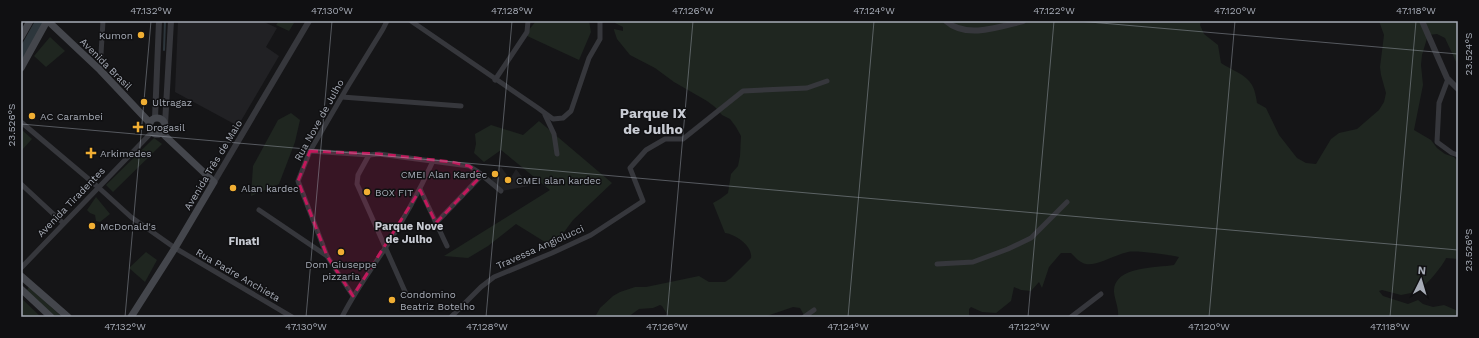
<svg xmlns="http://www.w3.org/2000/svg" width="1479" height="338" viewBox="0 0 1479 338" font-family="'Work Sans',sans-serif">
	<rect width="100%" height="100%" fill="#151517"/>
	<g fill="#212124">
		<path d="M 178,21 L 262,21 L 277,28 L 266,47 L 279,56 L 238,126 L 175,92 Z"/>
		<path d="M 501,167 L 510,179 L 516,169 L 529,186 L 501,191 L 490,182 Z"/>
	</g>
	<g fill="#1f2620">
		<path d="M 279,21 L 290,21 L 294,23 L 289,31 L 276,25 Z"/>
		<path d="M 536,21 L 589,21 L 591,32 L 579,60 L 525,35 Z"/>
		<path d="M 615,21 L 1201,21 L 1200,25 L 1204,34 L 1218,45 L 1221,63 C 1231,70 1246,74 1252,85 C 1255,90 1256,97 1257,103 L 1266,108 L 1279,135 L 1297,158 L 1306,163 L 1316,164 L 1331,139 L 1339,133 L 1357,129 L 1379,110 L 1384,102 L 1386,93 L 1381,75 L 1380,67 L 1384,35 L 1379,21 L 1458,21 L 1458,66 L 1445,38 L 1437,34 L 1428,35 L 1422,55 L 1421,65 L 1423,85 L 1414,130 L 1431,140 L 1437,148 L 1445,154 L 1454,157 L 1458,162 L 1458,259 L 1446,258 C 1445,262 1429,283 1424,285 C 1421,286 1418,286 1415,287 L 1411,293 L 1401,295 L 1382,290 L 1379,291 L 1383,296 L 1408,304 L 1418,300 L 1423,304 L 1433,307 L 1444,305 L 1458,311 L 1458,317 L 1118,317 C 1119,308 1115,301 1114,292 C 1113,266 1156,268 1174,265 L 1179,257 C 1170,255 1136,250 1128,252 C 1117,254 1097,266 1086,264 C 1080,263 1075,257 1071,253 L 1061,253 L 1049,267 L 1042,288 L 1039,282 L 1031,291 L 1021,290 L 1014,287 L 1011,301 L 996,313 L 982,312 L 971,307 L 969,309 L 969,317 L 805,317 L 800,308 L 793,307 L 764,317 L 669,317 L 662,306 L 660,305 L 653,308 L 639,309 L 628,317 L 595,317 L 600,308 L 613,296 L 620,292 L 635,287 L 646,287 L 699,276 L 709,282 L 725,282 L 731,278 L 751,258 C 753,246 735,234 725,233 L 713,203 L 720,199 L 728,193 L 731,174 L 738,166 L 740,156 L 741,136 L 736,127 L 730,119 L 722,115 L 715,107 L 707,101 L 674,82 L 655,68 L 630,55 L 617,39 L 614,30 L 614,29 L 623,31 L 623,27 L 615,23 Z"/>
		<path d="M 50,37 L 65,51 L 46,67 L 34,56 Z"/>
		<path d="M 291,113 L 300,120 L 295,142 L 279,184 L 251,196 L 253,166 L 278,120 Z"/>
		<path d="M 539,121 L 612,183 L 573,220 L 553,247 L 516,224 L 488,246 L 468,258 L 444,256 L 550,190 L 501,150 L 484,162 L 474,153 L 476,144 L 475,134 L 491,125 L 523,135 Z"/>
		<path d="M 21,129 L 32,139 L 22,150 L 21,149 Z"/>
		<path d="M 154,138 L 162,144 L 113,192 L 106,185 Z"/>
		<path d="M 96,197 L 110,214 L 100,222 L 96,221 L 95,215 L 90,213 L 87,210 Z"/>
		<path d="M 146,252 L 157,260 L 145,282 L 129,268 Z"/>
		<path d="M 29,287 L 62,317 L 55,317 L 31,296 L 27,290 Z"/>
		<path d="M 21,298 L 41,317 L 21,317 Z"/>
	</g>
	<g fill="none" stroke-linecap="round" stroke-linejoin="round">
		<path stroke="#2d363c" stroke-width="2" d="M 164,50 L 165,21"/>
		<path stroke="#2d363c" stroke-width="11" d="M 21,57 L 39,25"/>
		<g stroke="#36373c" stroke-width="5">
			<path d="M 411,21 L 538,108 L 553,119 L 563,118 L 571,111 L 589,58 L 600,39 L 600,21"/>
			<path d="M 100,70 L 103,21"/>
			<path d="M 1448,79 L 1439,103 L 1437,142 L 1452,153 L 1458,155"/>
			<path d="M 495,80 L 527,32 L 528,21"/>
			<path d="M 342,97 L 461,106"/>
			<path d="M 545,115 L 554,134 L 557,154"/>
			<path d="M 21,122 L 98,187 L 131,217 L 175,248 L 292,317"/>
			<path d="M 310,151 L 369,155 L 379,154 L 469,166 L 477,171 L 501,191"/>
			<path d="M 369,155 L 358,175 L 357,184 L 407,296"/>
			<path d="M 21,184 L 63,223"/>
			<path d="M 420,189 L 447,246"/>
			<path d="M 259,210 L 327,256"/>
			<path d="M 436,223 L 482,175"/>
			<path d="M 937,264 L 973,262 L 1008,249 L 1031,238 L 1067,202"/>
			<path d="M 21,268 L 152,132"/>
			<path d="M 353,296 L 327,256 L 298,181 L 310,151 L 348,86 L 383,29 L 387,21"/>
			<path d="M 342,317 C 354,293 369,272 384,250 C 403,221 419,192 433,161"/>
			<path d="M 451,317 L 481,287 L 494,277 L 552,253 L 591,235 L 643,201 L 630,168 L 646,150 L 665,139 L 683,139 L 743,91 L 807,88 L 827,81"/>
			<path d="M 804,317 L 814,310"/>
			<path d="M 1071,317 L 1101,294"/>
		</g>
		<g stroke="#36373c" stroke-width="6">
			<path d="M 946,21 C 966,39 999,27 1023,21"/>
			<path d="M 1422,21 L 1447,78 L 1458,89"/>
			<path d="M 155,118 L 159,21"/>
			<path d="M 165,124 L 171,21"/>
			<path d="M 214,182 L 309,21"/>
		</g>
		<g stroke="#44464c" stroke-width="7">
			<path d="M 48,21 L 100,70 L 150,123"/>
			<path d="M 21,37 L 30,21"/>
			<path d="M 21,68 L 47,21"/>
			<circle cx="157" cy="126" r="8"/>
			<path d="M 21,276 L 68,317"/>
			<path d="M 21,289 L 51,317"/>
			<path d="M 131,317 L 175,248 L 214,182 L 162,133"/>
		</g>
	</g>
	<path fill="#c2185b" fill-opacity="0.2" stroke="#c2185b" stroke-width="3" stroke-dasharray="8 5" stroke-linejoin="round" d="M 310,151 L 379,154 L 452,162 L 469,166 L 482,175 L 436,223 L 420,190 L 353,296 L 327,256 L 298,181 Z"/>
	<path fill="none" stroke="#a7acb7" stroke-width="1" stroke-opacity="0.45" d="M 1078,21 L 1458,54M 21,124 L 1458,250M 125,317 L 151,21M 306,317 L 332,21M 486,317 L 512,21M 667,317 L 693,21M 848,317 L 874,21M 1028,317 L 1054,21M 1209,317 L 1235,21M 1390,317 L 1416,21"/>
	<g fill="#f0ae33" stroke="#101012" stroke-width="1.5">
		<circle cx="141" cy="35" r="4"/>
		<circle cx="144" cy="102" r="4"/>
		<circle cx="32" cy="116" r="4"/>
		<path d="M136 121h4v4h4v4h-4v4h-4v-4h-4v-4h4z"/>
		<path d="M89 147h4v4h4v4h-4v4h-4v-4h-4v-4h4z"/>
		<circle cx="495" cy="174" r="4"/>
		<circle cx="508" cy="180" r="4"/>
		<circle cx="233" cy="188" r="4"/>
		<circle cx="367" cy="192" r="4"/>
		<circle cx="92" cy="226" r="4"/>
		<circle cx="341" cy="252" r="4"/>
		<circle cx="392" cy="300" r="4"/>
	</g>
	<g text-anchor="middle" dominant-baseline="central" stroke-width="3" stroke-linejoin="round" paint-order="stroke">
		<g font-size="10" fill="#a7acb7" stroke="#101012" text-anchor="start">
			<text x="133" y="35" text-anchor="end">Kumon</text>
			<text x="152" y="102">Ultragaz</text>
			<text x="40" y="116">AC Carambei</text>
			<text x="146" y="127">Drogasil</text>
			<text x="100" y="153">Arkimedes</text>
			<text x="487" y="174" text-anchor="end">CMEI Alan Kardec</text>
			<text x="516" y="180">CMEI alan kardec</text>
			<text x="241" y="188">Alan kardec</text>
			<text x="375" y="192">BOX FIT</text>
			<text x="100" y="226">McDonald's</text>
			<text x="341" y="264" text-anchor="middle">Dom Giuseppe<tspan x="341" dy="12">pizzaria</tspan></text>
			<text x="400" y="294">Condomino<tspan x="400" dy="12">Beatriz Botelho</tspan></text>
		</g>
		<g font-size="10" fill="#a7acb7" stroke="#101012">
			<text transform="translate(106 64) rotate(45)">Avenida Brasil</text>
			<text transform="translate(319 120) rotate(-61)">Rua Nove de Julho</text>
			<text transform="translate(213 165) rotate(-59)">Avenida Três de Maio</text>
			<text transform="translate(71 202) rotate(-46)">Avenida Tiradentes</text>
			<text transform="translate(540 247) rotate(-24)">Travessa Angiolucci</text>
			<text transform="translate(238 275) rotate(30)">Rua Padre Anchieta</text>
		</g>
		<g font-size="11" font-weight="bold" fill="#c8cbd3" stroke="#101012">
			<text x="409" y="226">Parque Nove<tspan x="409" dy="13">de Julho</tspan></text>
			<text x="244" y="241">Finati</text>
		</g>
		<g font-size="14" font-weight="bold" fill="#c8cbd3" stroke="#101012">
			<text x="653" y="113">Parque IX<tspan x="653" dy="16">de Julho</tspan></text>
		</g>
	</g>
	<rect width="1479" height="338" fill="none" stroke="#101012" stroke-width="44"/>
	<g transform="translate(1421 280) rotate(5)" stroke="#101012" stroke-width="3" paint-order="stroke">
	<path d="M0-3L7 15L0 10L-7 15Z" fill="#a7acb7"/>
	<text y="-6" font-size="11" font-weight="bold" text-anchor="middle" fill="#a7acb7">N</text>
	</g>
	<rect x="22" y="22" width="1435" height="294" fill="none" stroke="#a7acb7" stroke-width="1.5"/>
	<g font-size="10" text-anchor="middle" fill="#a7acb7">
		<text x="151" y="14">47.132°W</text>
		<text x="332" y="14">47.130°W</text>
		<text x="512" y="14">47.128°W</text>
		<text x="693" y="14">47.126°W</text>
		<text x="874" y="14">47.124°W</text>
		<text x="1054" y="14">47.122°W</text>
		<text x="1235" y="14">47.120°W</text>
		<text x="1416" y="14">47.118°W</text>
		<text transform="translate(1468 54) rotate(-90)" y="4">23.524°S</text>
		<text transform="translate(11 125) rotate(-90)" y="4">23.526°S</text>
		<text transform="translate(1468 250) rotate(-90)" y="4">23.526°S</text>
		<text x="125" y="330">47.132°W</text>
		<text x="306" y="330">47.130°W</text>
		<text x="487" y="330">47.128°W</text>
		<text x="667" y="330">47.126°W</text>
		<text x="848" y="330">47.124°W</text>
		<text x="1029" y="330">47.122°W</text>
		<text x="1209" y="330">47.120°W</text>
		<text x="1390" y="330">47.118°W</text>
	</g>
</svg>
